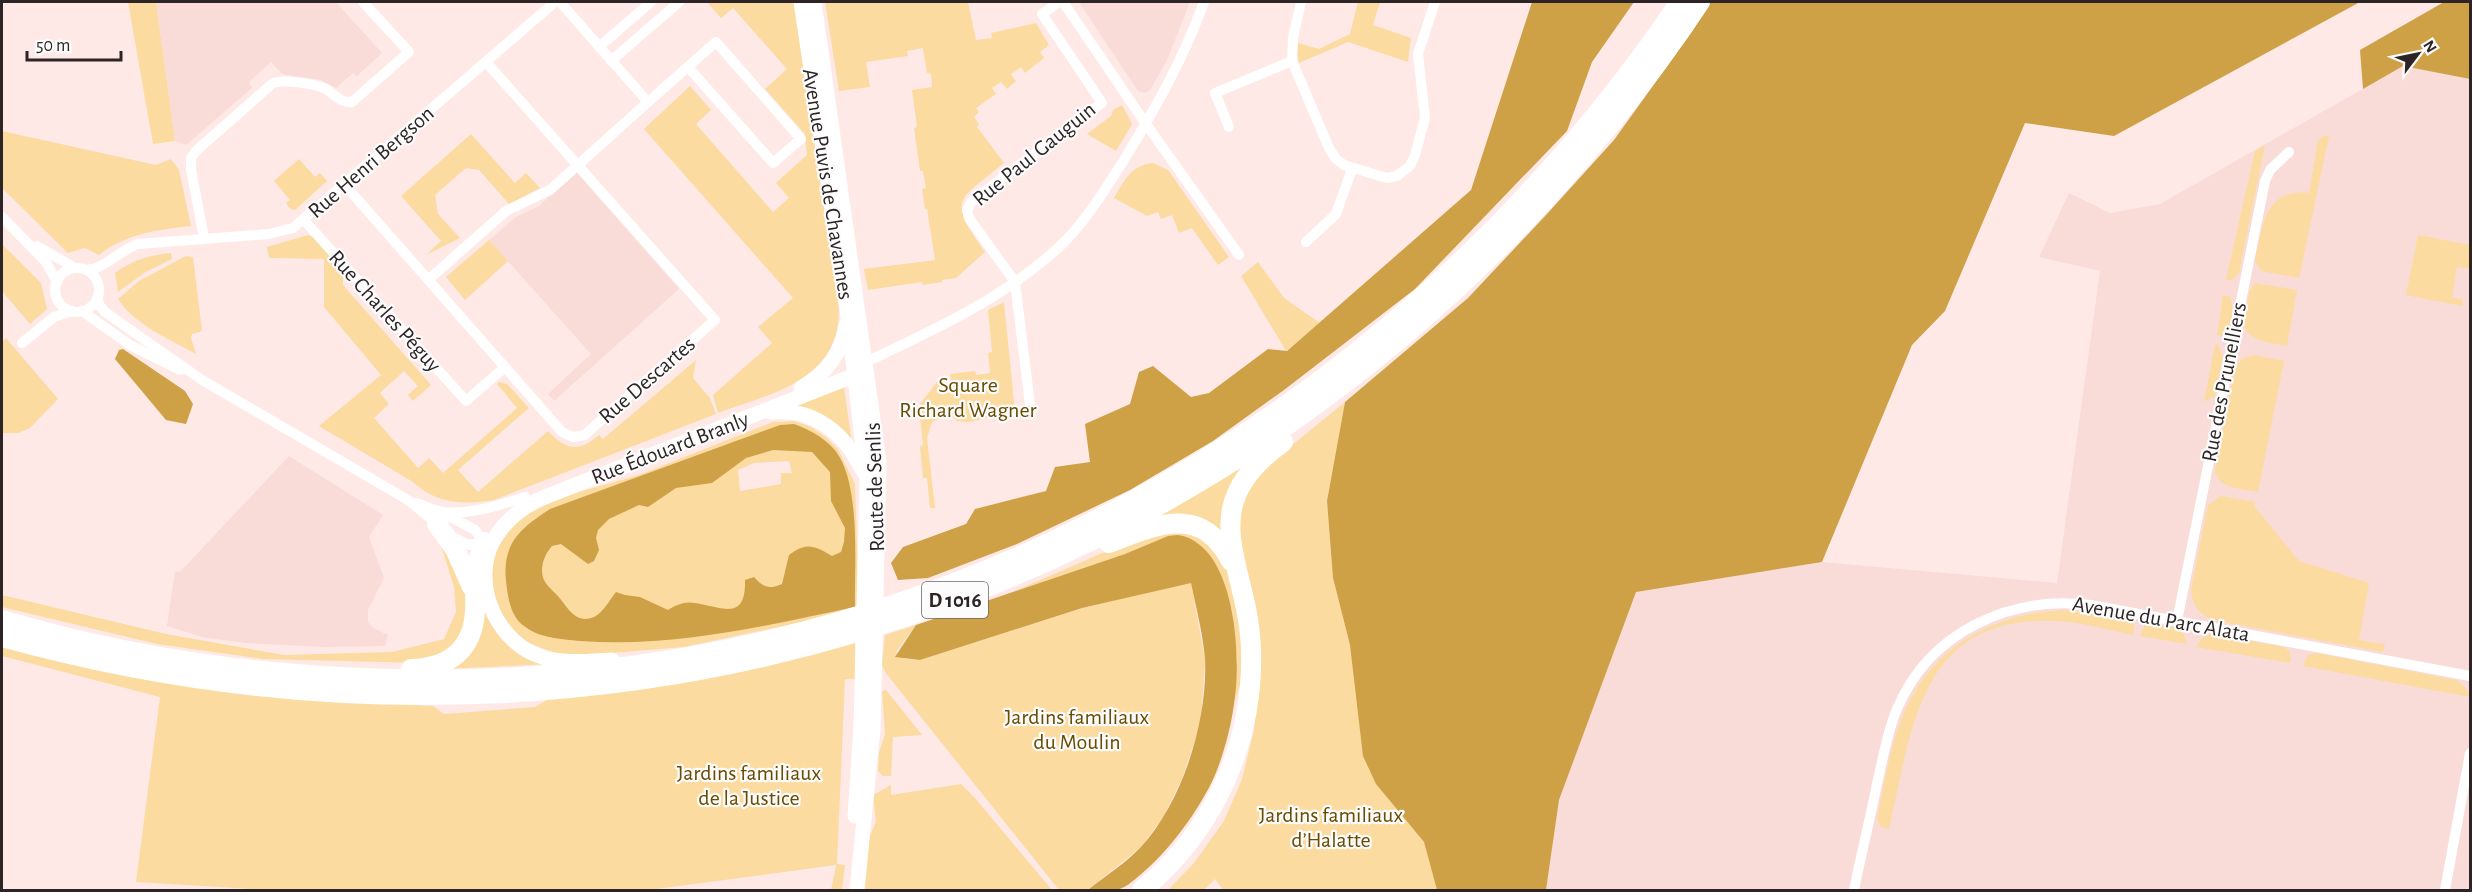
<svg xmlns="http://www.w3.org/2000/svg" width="2472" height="892" viewBox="0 0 2472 892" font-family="'Alegreya Sans',sans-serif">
	<rect width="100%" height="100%" fill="#ffe9e7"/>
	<g fill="#f9dbd8">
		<path d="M 156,2 L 336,2 L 382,53 L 357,76 L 353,73 L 336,88 L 321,80 L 282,74 L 271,62 L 249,82 L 252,88 L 186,145 L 175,141 Z"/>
		<path d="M 1079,2 L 1190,2 L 1168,58 L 1150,90 L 1145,93 L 1138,91 Z"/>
		<path d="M 2403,66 L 2470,79 L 2470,890 L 1546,890 L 1559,800 L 1636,591 L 1822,562 L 2057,583 L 2100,271 L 2039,257 L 2069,193 L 2110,213 L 2160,204 Z"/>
		<path d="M 576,172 L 679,289 L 554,401 L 548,394 L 591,354 L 489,240 L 516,217 L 539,206 Z"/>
		<path d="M 289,456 L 383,515 L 369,537 L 384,578 L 368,610 L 368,622 L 373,628 L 388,635 L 385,646 L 322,647 L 245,643 L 202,637 L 167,626 L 175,571 L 180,572 Z"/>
	</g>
	<g fill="#fbdba0" fill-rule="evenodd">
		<path d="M 128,2 L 156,2 L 175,141 L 153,144 Z"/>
		<path d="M 707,2 L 794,2 L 839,310 C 839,381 772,393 718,413 L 713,395 L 772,343 L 758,327 L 793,298 L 644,129 L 690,86 L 711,110 L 696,124 L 773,212 L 789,198 L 776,183 L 807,155 L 805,134 L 765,89 L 787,69 L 733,8 L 721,18 Z"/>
		<path d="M 825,2 L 968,2 L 976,40 L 992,38 L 991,33 L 1036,23 L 1049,45 L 1040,52 L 1044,58 L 1025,73 L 1021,67 L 1011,74 L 1016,81 L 1007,89 L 1001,82 L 992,88 L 996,94 L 976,108 L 979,112 L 974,117 L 979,124 L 977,127 L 1004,163 C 957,201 947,199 985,252 L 956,278 L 942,280 L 942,282 L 923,285 L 922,282 L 868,290 L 864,269 L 935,260 L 927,209 L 925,209 L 922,189 L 926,188 L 923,171 L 920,171 L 914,128 L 917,127 L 912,90 L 932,87 L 931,74 L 927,73 L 923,48 L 907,51 L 908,56 L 866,62 L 870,87 L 839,91 Z"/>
		<path d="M 1358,2 L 1380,2 L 1373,25 L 1411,38 L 1408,62 L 1348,42 L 1299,63 L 1297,53 L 1298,43 L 1319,49 L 1350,34 Z"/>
		<path d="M 1122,105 L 1132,124 L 1116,151 L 1087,134 L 1111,116 L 1113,110 Z"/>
		<path d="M 2,131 L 156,165 L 171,159 L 179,170 L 191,226 C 157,230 127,233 99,255 L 85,248 L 68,253 L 2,188 Z"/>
		<path d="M 471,134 L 515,183 L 526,173 L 540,188 L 509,204 L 479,170 L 466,168 L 435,195 L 438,214 L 460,238 L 426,255 L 441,241 L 401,196 Z"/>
		<path d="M 2323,136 L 2329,136 L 2299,278 L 2261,271 L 2255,261 C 2262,228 2264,188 2309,193 L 2318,141 Z"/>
		<path d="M 2265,145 L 2239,273 L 2233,280 L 2226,280 L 2255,151 Z"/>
		<path d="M 299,159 L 315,177 L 320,173 L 327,181 L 295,210 L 290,209 L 286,203 L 290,200 L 274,181 Z"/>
		<path d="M 1153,163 L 1168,170 L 1229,257 L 1218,265 L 1192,228 L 1179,233 L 1172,215 L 1161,219 L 1158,212 L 1147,216 L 1114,198 C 1124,181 1131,165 1153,163 Z"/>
		<path d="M 308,235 L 315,238 L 343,271 L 343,285 L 431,385 L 413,401 L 408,395 L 418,386 L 404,371 L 380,393 L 389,404 L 374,418 L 418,468 L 429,458 L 443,473 L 517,408 L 497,384 L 499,382 L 507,384 L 529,408 L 458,470 L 478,492 L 548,431 C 567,450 578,453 599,435 L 603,439 L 696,360 L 693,378 L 710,398 L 716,414 L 494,500 C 464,505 436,504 413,482 L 319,426 L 381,375 L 324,307 L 324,259 L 269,258 L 267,247 Z"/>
		<path d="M 2418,235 L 2470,245 L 2470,269 L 2457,267 L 2452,297 L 2463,300 L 2462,306 L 2406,295 Z"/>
		<path d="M 489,240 L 508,261 L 465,300 L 446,277 Z"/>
		<path d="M 2,244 L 41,283 L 47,309 L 30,324 L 2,291 Z"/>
		<path d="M 171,253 L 172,259 L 144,273 L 118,292 L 115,273 C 133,260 149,255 171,253 Z"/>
		<path d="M 186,256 L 193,257 L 202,331 L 192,334 L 191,338 L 196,354 C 169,339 135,325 118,299 L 139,281 Z"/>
		<path d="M 1258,262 L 1284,298 L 1320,323 L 1286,351 L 1241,276 Z"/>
		<path d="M 2255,283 L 2297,290 L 2287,346 C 2270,342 2250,343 2243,324 L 2250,290 Z"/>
		<path d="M 2223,295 L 2230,297 C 2235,309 2232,328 2222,336 L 2217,335 Z"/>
		<path d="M 1004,302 L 1015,412 L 969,422 L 957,421 L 950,414 L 932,422 L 927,438 L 935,508 L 930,508 L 927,478 L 923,478 L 920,446 L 923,445 L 920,416 L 923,415 L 920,404 L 937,382 L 951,381 L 950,374 L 975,371 L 976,375 L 990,373 L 988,353 L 992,352 L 988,310 Z"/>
		<path d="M 6,338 L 58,399 L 30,428 L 18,433 L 2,433 L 2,342 Z"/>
		<path d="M 2215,344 L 2218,345 L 2223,357 L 2215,396 L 2204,402 Z"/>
		<path d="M 2253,355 L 2284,361 L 2258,492 C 2242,488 2217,490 2215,469 L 2235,368 L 2242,359 Z"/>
		<path d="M 844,387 L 852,444 L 788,408 Z"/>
		<path d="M 1345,402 L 1327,501 L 1333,578 L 1350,645 L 1376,784 L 1424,842 L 1437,890 L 1223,890 L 1215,879 L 1204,890 L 1168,890 L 1194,863 L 1224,821 L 1242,779 L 1254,730 L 1260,663 L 1256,607 L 1238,547 L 1241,494 L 1260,471 Z"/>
		<path d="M 795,421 L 811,427 L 826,437 L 838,449 L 855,484 L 859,610 L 684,647 L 599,654 L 557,654 L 522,640 L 503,622 L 490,587 L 494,554 L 512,525 L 523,512 L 568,495 L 639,475 L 773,422 ZM 789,461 L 792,473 L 781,473 L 781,484 L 740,491 L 738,470 L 754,463 Z"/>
		<path d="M 1242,466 L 1247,466 L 1224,540 L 1161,519 L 1158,516 Z"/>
		<path d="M 2221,496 L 2255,502 L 2255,507 L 2299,561 L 2369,583 L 2359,640 L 2380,644 L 2385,643 L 2383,652 L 2217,621 C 2200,616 2192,606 2191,589 L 2208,505 Z"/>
		<path d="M 1160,528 C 1178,528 1197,532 1212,543 C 1236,563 1246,645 1242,675 C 1241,684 1237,693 1235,702 L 1237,659 L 1232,611 L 1222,578 L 1209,554 L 1168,536 L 1125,554 L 1010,593 Z"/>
		<path d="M 439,539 L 454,559 L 471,609 L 468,625 L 450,652 L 423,663 L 263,659 L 157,644 L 2,607 L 2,595 L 166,634 L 284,655 L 392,652 L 444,639 L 456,612 L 454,587 Z"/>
		<path d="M 1191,582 L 1205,660 L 1201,723 L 1183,776 L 1164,816 L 1141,847 L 1088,890 L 1059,890 L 885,672 L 882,665 L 885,635 L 916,625 L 896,652 L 905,659 L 920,660 L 1082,608 Z"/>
		<path d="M 479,601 L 486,613 L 552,664 L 443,669 Z"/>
		<path d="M 2067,610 L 2130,618 L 2134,625 L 2133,635 C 2108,630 2082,622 2056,621 C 1920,615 1913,725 1889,829 L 1881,827 L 1877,820 C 1884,786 1889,750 1902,718 C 1929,647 1995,612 2067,610 Z"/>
		<path d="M 2146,622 L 2182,629 L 2187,644 L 2140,636 Z"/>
		<path d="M 2211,634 L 2284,647 L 2290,652 L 2291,663 L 2196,647 L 2203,637 Z"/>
		<path d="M 855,640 L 855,679 L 845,679 L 837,864 L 845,865 L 842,890 L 831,890 L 836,865 L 649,890 L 270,890 L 136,882 L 160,697 L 2,656 L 2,643 C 51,657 101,671 152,680 C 245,697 339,702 433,706 L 444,714 L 535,707 L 550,698 L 661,685 L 748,669 Z"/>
		<path d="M 2317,653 L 2456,680 L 2465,687 L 2470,697 L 2303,666 L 2308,655 Z"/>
		<path d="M 886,690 L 922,735 L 893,737 L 891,776 L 883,776 L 878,771 L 879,752 L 885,734 L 882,691 Z"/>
		<path d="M 961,784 L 975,798 L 1052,890 L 863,890 L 868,840 L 876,822 L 873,795 L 891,785 L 891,795 Z"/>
	</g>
	<g fill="#cea146" fill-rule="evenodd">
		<path d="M 1532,2 L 1634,2 L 1592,62 L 1567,131 L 1415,289 L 1284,390 L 1213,441 L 1130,490 L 1017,544 L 928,578 L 898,580 L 891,563 L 903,547 L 966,524 L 975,509 L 1046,491 L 1055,467 L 1090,462 L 1085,424 L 1130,404 L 1139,372 L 1153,366 L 1191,397 L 1209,393 L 1268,349 L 1287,351 L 1471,190 Z"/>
		<path d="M 1710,2 L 2360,2 L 2114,136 L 2025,123 L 1945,311 L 1912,345 L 1822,562 L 1636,592 L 1559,800 L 1546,890 L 1437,890 L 1424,842 L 1376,784 L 1363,756 L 1350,645 L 1333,578 L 1327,501 L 1345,402 L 1468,298 L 1546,215 L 1614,140 L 1693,30 Z"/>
		<path d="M 2444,2 L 2470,2 L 2470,79 L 2403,66 L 2363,89 L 2360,50 Z"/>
		<path d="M 123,349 L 185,391 L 193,404 L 186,424 L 166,420 L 115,359 L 119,350 Z"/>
		<path d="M 794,424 C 808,429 822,436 833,448 C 862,479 854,566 855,607 C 764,626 674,648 580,641 C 561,639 539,638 524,626 C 510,616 508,597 506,581 C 502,543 521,528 550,509 L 780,425 ZM 773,450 L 812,452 L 830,472 L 831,501 L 845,528 L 844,542 L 841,552 L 832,556 C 814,545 806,542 789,555 L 782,584 C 769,590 763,587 754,577 L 745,580 C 746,622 722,607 695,603 C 685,601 676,605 668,610 L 640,597 L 625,595 L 616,592 C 610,599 604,612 594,617 C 575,625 567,606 557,595 C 550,588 542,582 542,571 C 542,561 546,553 552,546 L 561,544 L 588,564 L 594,561 L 599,550 L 596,538 L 598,530 L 609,519 L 639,505 L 648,507 L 676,488 L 712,483 L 746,458 Z"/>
		<path d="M 1178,535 C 1236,544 1242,658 1234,704 C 1231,726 1225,749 1217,770 C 1206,800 1173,846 1149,867 C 1141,874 1126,889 1116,890 C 1107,892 1097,891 1088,890 C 1105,876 1126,863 1141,847 C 1183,801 1208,720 1205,659 C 1203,634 1196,607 1191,583 L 1082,608 L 920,660 L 895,657 L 916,625 L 1125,554 L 1168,536 Z"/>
	</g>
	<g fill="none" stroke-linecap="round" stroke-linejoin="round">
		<g stroke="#fff" stroke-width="10">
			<path d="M 1063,2 L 1146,124 L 1239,255"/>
			<path d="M 1301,2 L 1293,38 L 1292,61 L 1329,148 L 1336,159 L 1344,165 L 1380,176 L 1387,178 L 1397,176 L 1410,166 L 1415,155 L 1425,118 L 1418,54 L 1435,2"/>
			<path d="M 599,47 L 651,2"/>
			<path d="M 611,61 L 679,2"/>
			<path d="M 648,102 C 671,82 693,62 716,42 L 801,139 L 773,163 L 688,67"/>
			<path d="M 1229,127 L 1215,93 L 1292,61"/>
			<path d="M 344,184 L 562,432 L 573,437 L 585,435 L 590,430 L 715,320 L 486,62"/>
			<path d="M 2,217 L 46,262 L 57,282"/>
			<path d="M 304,220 L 466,401 L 505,367"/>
			<path d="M 204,238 L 191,169 L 191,158 L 197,150 L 273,83 C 284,79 316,84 326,89 C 336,95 340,103 352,102 L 409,52 L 363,2"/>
			<path d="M 1306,242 L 1336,214 L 1352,169"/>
			<path d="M 37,246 L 75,268"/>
			<circle cx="77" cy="290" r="22"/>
			<path d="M 87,270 C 106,268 120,250 138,244 L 269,234 L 293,228 L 555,2"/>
			<path d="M 428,280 L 506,211 L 550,190 L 648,102 L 560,2"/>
			<path d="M 97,298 L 100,306 L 105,312 L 202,380 L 408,500 L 440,526"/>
			<path d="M 82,311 L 130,345 L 180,370"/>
			<path d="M 22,343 L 54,317 L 72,311"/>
			<path d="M 866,362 C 932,331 1004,298 1058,248 C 1085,223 1104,191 1124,160 C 1155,109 1184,58 1204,2"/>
			<path d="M 1031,413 L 1015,282 L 969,218 L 967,210 L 972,201 L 1102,103 L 1042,14 L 1059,2"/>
			<path d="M 416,503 C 425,506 435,511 444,512 C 470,515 500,505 525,497"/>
			<path d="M 445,514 L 475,530 L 486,546"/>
			<path d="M 452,537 L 469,545 L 484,542"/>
			<path d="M 2177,621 L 2265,181 L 2270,170 L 2289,152"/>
			<path d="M 1854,890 C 1861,855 1870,819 1877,784 C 1883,759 1887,732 1897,709 C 1930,631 2011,595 2091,605 L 2470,676"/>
			<path d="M 2445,890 L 2470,753"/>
		</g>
		<g stroke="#fff" stroke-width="15">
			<path d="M 801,2 L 847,309 L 867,482 L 861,726 L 855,816"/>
			<path d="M 814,2 L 879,462 L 873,729 L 857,890"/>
			<path d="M 801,388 C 825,374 842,353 846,325"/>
			<path d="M 771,412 C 814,408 845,433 863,471"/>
			<path d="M 612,660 C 587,661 558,665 534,654 C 494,636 472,582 493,541 C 505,520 523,506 545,497 L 863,372"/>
		</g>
		<g stroke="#fff" stroke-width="20">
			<path d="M 437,524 L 455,549 L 472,587"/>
			<path d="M 1109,543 C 1156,525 1201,503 1231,561"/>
			<path d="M 2,620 C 128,657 259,676 390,679 C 912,694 1390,430 1680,2"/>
			<path d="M 2,637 C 657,818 1323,567 1700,2"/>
			<path d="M 411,669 C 448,668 473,651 475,611 C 476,599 474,586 476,574 C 477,563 481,552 484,542"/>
			<path d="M 1142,890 C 1214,831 1254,742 1251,649 C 1248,562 1190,508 1283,442"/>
		</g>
	</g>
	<g text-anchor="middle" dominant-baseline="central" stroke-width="4.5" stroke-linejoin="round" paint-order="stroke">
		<rect fill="#fcfcfc" stroke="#6b6666" stroke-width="1.5" x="922" y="582" width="66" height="36" rx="4.5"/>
		<g font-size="21" font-weight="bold" fill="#2d2525">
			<text x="955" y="600">D 1016</text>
		</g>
		<g font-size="22" fill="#2d2525" stroke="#fcfcfc">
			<text transform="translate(1034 154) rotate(-39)">Rue Paul Gauguin</text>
			<text transform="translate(371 162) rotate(-41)">Rue Henri Bergson</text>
			<text transform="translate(828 184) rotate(81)">Avenue Puvis de Chavannes</text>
			<text transform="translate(385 311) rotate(48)">Rue Charles Péguy</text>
			<text transform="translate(647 380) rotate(-41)">Rue Descartes</text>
			<text transform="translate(2224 382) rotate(-79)">Rue des Prunelliers</text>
			<text transform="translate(670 448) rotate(-21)">Rue Édouard Branly</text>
			<text transform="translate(875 487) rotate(-92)">Route de Senlis</text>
			<text transform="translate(2161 619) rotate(10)">Avenue du Parc Alata</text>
		</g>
		<g font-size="22" fill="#6a4c00" stroke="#fcfcfc">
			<text x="968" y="385">Square<tspan x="968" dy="25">Richard Wagner</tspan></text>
			<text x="1077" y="717">Jardins familiaux<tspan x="1077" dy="25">du Moulin</tspan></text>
			<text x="749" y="773">Jardins familiaux<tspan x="749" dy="25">de la Justice</tspan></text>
			<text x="1331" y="815">Jardins familiaux<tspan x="1331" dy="25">d’Halatte</tspan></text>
		</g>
	</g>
	<rect width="2472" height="892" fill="none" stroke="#2d2525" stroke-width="6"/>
	<g transform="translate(2418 54) rotate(58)" stroke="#fcfcfc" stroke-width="4.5" paint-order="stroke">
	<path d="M0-4.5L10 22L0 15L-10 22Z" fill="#2d2525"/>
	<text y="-9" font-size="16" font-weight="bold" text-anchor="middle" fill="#2d2525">N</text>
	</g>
	<path d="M27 51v9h94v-9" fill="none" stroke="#2d2525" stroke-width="3"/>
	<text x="36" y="51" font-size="18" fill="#2d2525" stroke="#fcfcfc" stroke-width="4.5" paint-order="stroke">50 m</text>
</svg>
